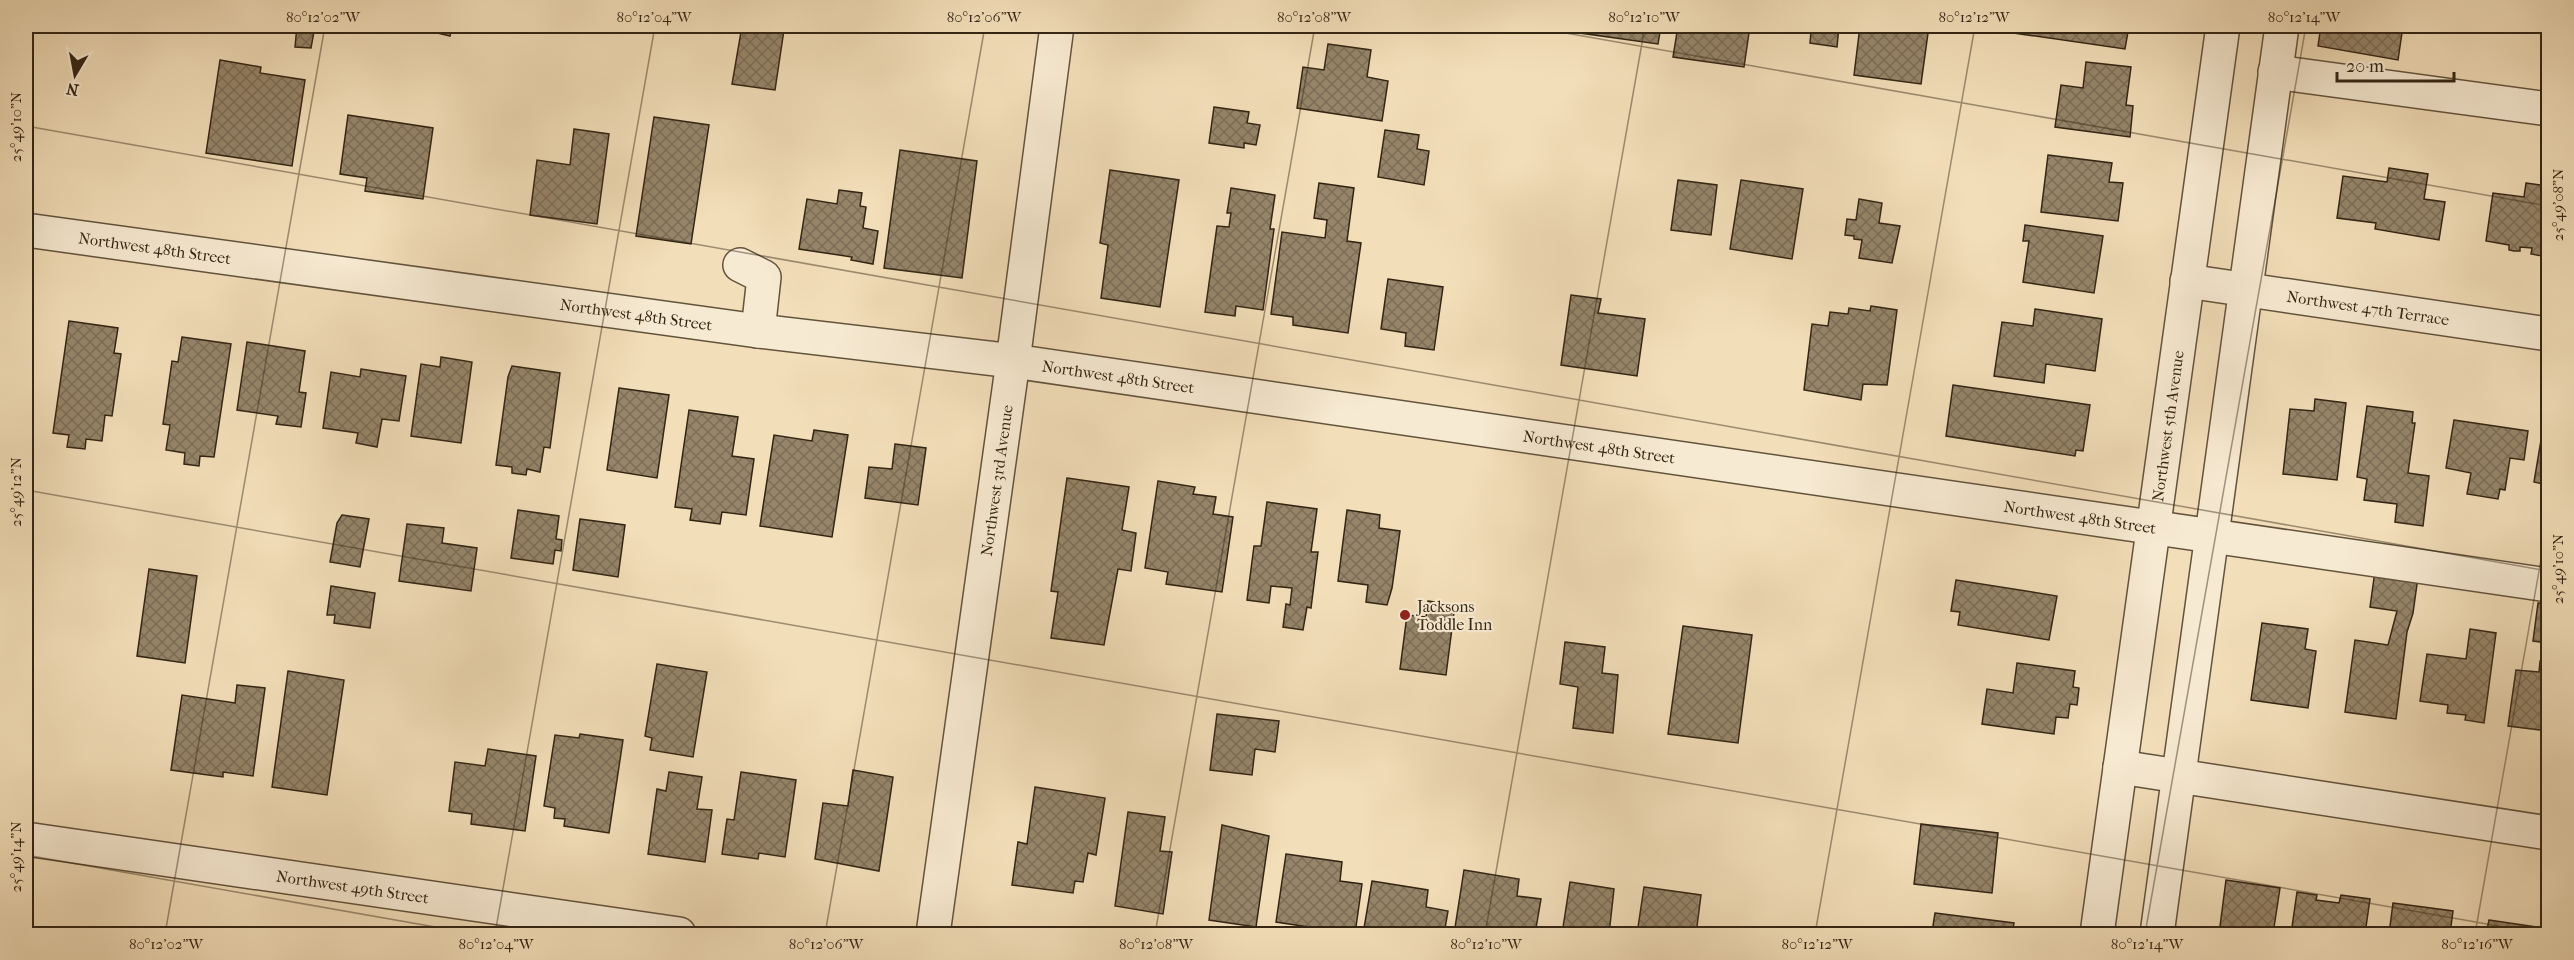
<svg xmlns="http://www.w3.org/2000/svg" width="2574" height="960" viewBox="0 0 2574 960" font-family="'IM FELL French Canon',serif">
	<defs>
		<pattern id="building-cross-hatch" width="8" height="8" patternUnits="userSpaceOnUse" patternTransform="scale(1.5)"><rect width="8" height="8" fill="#96856a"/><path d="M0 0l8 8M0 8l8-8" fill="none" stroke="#7b6d56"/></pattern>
	</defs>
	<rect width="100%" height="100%" fill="#f2deb9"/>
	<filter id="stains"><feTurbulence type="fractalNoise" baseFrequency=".00333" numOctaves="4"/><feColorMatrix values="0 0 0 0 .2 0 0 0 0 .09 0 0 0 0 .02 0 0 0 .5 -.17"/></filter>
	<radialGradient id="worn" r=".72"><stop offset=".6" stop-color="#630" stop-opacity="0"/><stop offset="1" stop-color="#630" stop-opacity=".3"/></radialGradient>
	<g fill="url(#building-cross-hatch)" stroke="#332514" stroke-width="1.5">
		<path d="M 297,26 L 315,26 L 311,48 L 295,47 Z"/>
		<path d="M 430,26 L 452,26 L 450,36 L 429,31 Z"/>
		<path d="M 742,26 L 784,30 L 775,90 L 732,84 Z"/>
		<path d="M 1581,26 L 1661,26 L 1658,44 L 1580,33 Z"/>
		<path d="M 1678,26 L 1750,26 L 1744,67 L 1673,57 Z"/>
		<path d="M 1769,26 L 1839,26 L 1837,47 L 1810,43 L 1811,31 Z"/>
		<path d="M 1860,26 L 1929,26 L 1921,84 L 1854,75 Z"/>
		<path d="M 2001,26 L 2129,26 L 2125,49 L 2000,31 Z"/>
		<path d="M 2321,26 L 2350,29 L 2350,26 L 2403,26 L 2398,60 L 2318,46 Z"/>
		<path d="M 1328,44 L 1371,50 L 1367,77 L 1388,81 L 1382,121 L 1297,108 L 1303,67 L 1324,70 Z"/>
		<path d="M 220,60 L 261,67 L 260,73 L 305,80 L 292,166 L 206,153 Z"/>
		<path d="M 2086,62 L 2131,67 L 2126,105 L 2133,106 L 2130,137 L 2055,127 L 2061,85 L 2083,88 Z"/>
		<path d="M 1214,107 L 1249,112 L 1247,123 L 1260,125 L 1256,145 L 1244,143 L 1244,148 L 1209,143 Z"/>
		<path d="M 348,115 L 433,128 L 423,199 L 365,191 L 367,178 L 340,174 Z"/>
		<path d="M 654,117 L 709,125 L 691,244 L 636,236 Z"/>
		<path d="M 574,129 L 609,134 L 597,224 L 530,215 L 537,160 L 570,165 Z"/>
		<path d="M 1385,130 L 1419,135 L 1417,149 L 1429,151 L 1424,185 L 1378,177 Z"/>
		<path d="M 900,150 L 977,161 L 962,278 L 884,268 Z"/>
		<path d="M 2048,155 L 2112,163 L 2109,182 L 2123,183 L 2118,221 L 2041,212 Z"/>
		<path d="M 2389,168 L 2428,174 L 2424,199 L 2445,202 L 2439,240 L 2375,229 L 2376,223 L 2337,218 L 2343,176 L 2387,182 Z"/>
		<path d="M 1110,170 L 1179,180 L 1160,307 L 1101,298 L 1108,245 L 1100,243 Z"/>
		<path d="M 1678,180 L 1717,185 L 1711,235 L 1671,230 Z"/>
		<path d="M 1741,180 L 1803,189 L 1792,259 L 1730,249 Z"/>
		<path d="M 1319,183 L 1354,188 L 1347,241 L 1361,243 L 1348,333 L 1293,325 L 1293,317 L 1271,314 L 1282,232 L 1325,238 L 1327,220 L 1314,218 Z"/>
		<path d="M 2526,183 L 2548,186 L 2548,257 L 2531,254 L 2532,248 L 2520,247 L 2520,251 L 2514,251 L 2509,250 L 2509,245 L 2486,241 L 2493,193 L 2524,197 Z"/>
		<path d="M 1231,188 L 1275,195 L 1270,229 L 1274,229 L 1263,310 L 1236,306 L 1235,316 L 1205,312 L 1217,226 L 1229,227 L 1231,213 L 1227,213 Z"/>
		<path d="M 839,190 L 862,193 L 860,206 L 866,207 L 863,228 L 878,231 L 873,264 L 851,260 L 852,257 L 799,249 L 807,199 L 837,204 Z"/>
		<path d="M 1859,199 L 1882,203 L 1879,223 L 1900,226 L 1892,263 L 1859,258 L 1862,240 L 1854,239 L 1854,236 L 1845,235 L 1847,219 L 1856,220 Z"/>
		<path d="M 2025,225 L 2103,236 L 2094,293 L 2023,282 L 2029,241 L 2023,241 Z"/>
		<path d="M 1388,279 L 1443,287 L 1434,350 L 1405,346 L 1406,333 L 1381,329 Z"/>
		<path d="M 1571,295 L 1601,299 L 1598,313 L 1645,319 L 1637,376 L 1561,365 Z"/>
		<path d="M 1871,306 L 1897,310 L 1887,385 L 1863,384 L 1861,400 L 1804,390 L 1812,324 L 1828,326 L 1830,312 L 1848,314 L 1849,308 L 1870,311 Z"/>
		<path d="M 2035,309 L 2102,319 L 2095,371 L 2046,364 L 2044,383 L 1994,376 L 2002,322 L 2033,326 Z"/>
		<path d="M 69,321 L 118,328 L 114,353 L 121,354 L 112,416 L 105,415 L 102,441 L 86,439 L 85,449 L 67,447 L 69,435 L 53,433 Z"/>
		<path d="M 182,337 L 231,344 L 214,457 L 200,456 L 199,466 L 184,464 L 185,453 L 166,450 L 170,425 L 163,424 L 172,361 L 178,362 Z"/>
		<path d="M 247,342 L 305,351 L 299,392 L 306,393 L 301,427 L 276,424 L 278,416 L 237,410 Z"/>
		<path d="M 441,357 L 472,362 L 461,443 L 411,436 L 421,364 L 440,367 Z"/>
		<path d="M 512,366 L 560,373 L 550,448 L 544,447 L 540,472 L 527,469 L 526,475 L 512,473 L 512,467 L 496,465 L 508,377 Z"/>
		<path d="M 361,369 L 406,376 L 399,421 L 382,419 L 377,447 L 356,443 L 358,433 L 323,428 L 331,372 L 360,377 Z"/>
		<path d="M 1953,385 L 2090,405 L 2083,451 L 2076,450 L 2075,456 L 1946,436 Z"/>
		<path d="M 619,388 L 669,395 L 657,478 L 607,470 Z"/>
		<path d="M 2315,399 L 2346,403 L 2337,480 L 2283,474 L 2290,409 L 2314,411 Z"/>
		<path d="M 2367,406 L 2413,412 L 2412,423 L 2415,423 L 2408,473 L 2429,476 L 2423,526 L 2395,522 L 2397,504 L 2364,500 L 2367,479 L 2357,477 Z"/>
		<path d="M 689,410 L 738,417 L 732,456 L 754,459 L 746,515 L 722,512 L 720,524 L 690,520 L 692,509 L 675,507 Z"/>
		<path d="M 2454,420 L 2528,431 L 2524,460 L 2510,458 L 2505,490 L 2500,489 L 2498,499 L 2467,494 L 2471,473 L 2446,468 Z"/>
		<path d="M 814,430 L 848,435 L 832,537 L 760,526 L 774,435 L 812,441 Z"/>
		<path d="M 2542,434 L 2548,435 L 2548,485 L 2534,482 Z"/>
		<path d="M 895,444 L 926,448 L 918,505 L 865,498 L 869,467 L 892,469 Z"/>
		<path d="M 1067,478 L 1129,487 L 1122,530 L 1136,533 L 1131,571 L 1118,569 L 1104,645 L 1051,638 L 1058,592 L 1051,591 Z"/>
		<path d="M 1158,481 L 1195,487 L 1193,494 L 1216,497 L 1213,514 L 1233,517 L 1222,592 L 1166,584 L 1168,572 L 1145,568 Z"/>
		<path d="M 1267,502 L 1317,509 L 1311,552 L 1318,552 L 1311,608 L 1307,607 L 1303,630 L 1283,627 L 1286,604 L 1290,605 L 1292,588 L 1271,586 L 1269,603 L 1247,600 L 1254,546 L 1261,546 Z"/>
		<path d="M 518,510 L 559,516 L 556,539 L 562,540 L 561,551 L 555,550 L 553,564 L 511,558 Z"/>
		<path d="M 1347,510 L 1380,515 L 1379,528 L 1400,531 L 1392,588 L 1387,605 L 1366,602 L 1368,585 L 1338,581 Z"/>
		<path d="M 342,515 L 369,519 L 360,567 L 330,562 L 337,523 Z"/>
		<path d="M 580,519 L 625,525 L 618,577 L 573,570 Z"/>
		<path d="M 407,524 L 444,528 L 442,543 L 477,548 L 471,591 L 399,581 Z"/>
		<path d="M 149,569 L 197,576 L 185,663 L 137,656 Z"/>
		<path d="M 2375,571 L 2418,577 L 2413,613 L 2407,632 L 2396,719 L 2345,712 L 2355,640 L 2388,645 L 2397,611 L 2370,607 Z"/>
		<path d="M 1956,580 L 2057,596 L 2049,640 L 1958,625 L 1960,612 L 1951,611 Z"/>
		<path d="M 331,586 L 375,593 L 370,628 L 334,623 L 335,615 L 327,615 Z"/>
		<path d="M 1428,601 L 1455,605 L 1446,675 L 1400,669 L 1407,615 L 1426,617 Z"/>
		<path d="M 2538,603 L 2548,604 L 2548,643 L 2533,641 Z"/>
		<path d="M 2262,623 L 2308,629 L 2305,649 L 2316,651 L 2308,708 L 2251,700 Z"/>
		<path d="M 1683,626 L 1752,635 L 1738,743 L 1668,734 Z"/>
		<path d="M 2470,629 L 2496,633 L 2484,723 L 2465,720 L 2466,715 L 2447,713 L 2448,705 L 2420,701 L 2427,654 L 2466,659 Z"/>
		<path d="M 1565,642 L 1605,647 L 1602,673 L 1618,675 L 1613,733 L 1573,728 L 1578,687 L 1560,684 Z"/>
		<path d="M 2540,661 L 2548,662 L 2548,731 L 2508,726 L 2516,670 L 2539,672 Z"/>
		<path d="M 2017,663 L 2075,671 L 2073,687 L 2079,688 L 2077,705 L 2070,704 L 2068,718 L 2056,717 L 2054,734 L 1982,724 L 1987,689 L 2013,693 Z"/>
		<path d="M 657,664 L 707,672 L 693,757 L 650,750 L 652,738 L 645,736 Z"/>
		<path d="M 288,671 L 344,680 L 327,795 L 272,787 Z"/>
		<path d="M 237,685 L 265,688 L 253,776 L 223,772 L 223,777 L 171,770 L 182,695 L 235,703 Z"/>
		<path d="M 1217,714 L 1279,721 L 1275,752 L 1255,749 L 1252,775 L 1210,770 Z"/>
		<path d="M 580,734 L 623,740 L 609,833 L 564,826 L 565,819 L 554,818 L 555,808 L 544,806 L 555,735 L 579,738 Z"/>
		<path d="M 488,749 L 536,756 L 525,831 L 471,824 L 472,814 L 449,811 L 455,762 L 485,766 Z"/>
		<path d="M 853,770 L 893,777 L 879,871 L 815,859 L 823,803 L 848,806 Z"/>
		<path d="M 669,772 L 702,777 L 697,809 L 712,810 L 705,862 L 648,854 L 657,789 L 666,791 Z"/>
		<path d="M 741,772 L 796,780 L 785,857 L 759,853 L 758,859 L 722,854 L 727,819 L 734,820 Z"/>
		<path d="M 1035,787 L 1105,798 L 1096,855 L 1088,853 L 1083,882 L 1075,881 L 1073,893 L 1012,885 L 1018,842 L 1027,844 Z"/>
		<path d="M 1128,812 L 1165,817 L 1160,851 L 1172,852 L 1163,914 L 1115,906 Z"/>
		<path d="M 1921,824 L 1998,833 L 1992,893 L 1914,884 Z"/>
		<path d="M 1222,825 L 1269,836 L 1256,927 L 1209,920 Z"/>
		<path d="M 1286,854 L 1342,862 L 1340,881 L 1362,884 L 1355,934 L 1276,922 Z"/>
		<path d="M 1464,870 L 1519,879 L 1517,896 L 1541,899 L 1535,934 L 1454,934 Z"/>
		<path d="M 2226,880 L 2280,888 L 2273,934 L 2219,934 Z"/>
		<path d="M 1372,881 L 1428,890 L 1426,907 L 1448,911 L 1444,934 L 1363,934 Z"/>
		<path d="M 1570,882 L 1614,889 L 1609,934 L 1562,934 Z"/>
		<path d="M 1644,887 L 1701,895 L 1696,934 L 1637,934 Z"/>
		<path d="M 2297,892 L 2317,895 L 2316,900 L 2339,903 L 2341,895 L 2370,899 L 2365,934 L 2291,934 Z"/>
		<path d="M 2393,903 L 2453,911 L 2450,934 L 2389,934 Z"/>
		<path d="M 1935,913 L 2014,923 L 2012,934 L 1903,934 L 1903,929 L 1932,932 Z"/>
		<path d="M 2489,920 L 2536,927 L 2535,934 L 2486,934 Z"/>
	</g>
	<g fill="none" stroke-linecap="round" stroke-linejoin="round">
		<g stroke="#63533d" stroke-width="36">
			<g id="minor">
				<path d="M 2275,72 L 2548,109"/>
				<path id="s1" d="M 26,230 L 758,331 L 1013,361 L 2548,585"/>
				<path d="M 740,265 L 764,277 L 758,331"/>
				<path id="s2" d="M 2187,281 L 2548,334"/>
				<path d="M 2120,767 L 2548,833"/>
				<path id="s3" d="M 26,839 L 679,934"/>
				<path id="s4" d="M 933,934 L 1013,361 L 1057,26"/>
				<path id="s5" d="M 2097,934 L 2223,26"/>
				<path d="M 2157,934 L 2282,26"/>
			</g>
		</g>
		<use href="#minor" stroke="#f7ead2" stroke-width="33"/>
	</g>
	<path fill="none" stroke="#332514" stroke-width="1.5" stroke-opacity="0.45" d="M 1526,26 L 2548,206M 26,126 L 2548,571M 26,490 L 2544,934M 26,855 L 475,934M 165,934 L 325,26M 495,934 L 655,26M 825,934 L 985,26M 1155,934 L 1315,26M 1485,934 L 1645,26M 1815,934 L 1975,26M 2145,934 L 2306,26M 2475,934 L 2548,520"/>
	<circle fill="#8f2418" stroke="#f7ead2" stroke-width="2" cx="1405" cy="615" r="6"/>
	<g text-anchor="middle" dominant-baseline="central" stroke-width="4.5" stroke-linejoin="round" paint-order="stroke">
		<g font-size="16" fill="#332514" stroke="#f7ead2">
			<text stroke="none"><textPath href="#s1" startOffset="130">Northwest 48th Street</textPath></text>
			<text stroke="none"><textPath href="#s2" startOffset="183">Northwest 47th Terrace</textPath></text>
			<text stroke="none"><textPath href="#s1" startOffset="616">Northwest 48th Street</textPath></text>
			<text stroke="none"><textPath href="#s1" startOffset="1102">Northwest 48th Street</textPath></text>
			<text stroke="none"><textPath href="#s5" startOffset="513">Northwest 5th Avenue</textPath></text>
			<text stroke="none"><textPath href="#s1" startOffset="1588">Northwest 48th Street</textPath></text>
			<text stroke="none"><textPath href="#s4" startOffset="458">Northwest 3rd Avenue</textPath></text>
			<text stroke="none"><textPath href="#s1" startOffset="2074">Northwest 48th Street</textPath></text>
			<text stroke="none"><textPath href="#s3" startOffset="330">Northwest 49th Street</textPath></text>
		</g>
		<g font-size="16" fill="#332514" stroke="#f7ead2" text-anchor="start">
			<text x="1417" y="606">Jacksons<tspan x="1417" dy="18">Toddle Inn</tspan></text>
		</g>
	</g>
	<rect width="2574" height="960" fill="none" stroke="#f2deb9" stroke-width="66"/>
	<g transform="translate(75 75) rotate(190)" stroke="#f7ead2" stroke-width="4.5" paint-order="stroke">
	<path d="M0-4.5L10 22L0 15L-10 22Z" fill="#332514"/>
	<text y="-9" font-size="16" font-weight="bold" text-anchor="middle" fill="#332514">N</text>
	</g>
	<path d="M2337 72v9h117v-9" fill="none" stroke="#332514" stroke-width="3"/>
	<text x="2346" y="72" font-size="18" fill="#332514" stroke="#f7ead2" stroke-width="4.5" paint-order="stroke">20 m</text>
	<rect x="33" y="33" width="2508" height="894" fill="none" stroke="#332514" stroke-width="2"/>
	<g font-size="15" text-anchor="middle" fill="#332514">
		<text x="323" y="22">80°12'02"W</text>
		<text x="654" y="22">80°12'04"W</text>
		<text x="984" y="22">80°12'06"W</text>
		<text x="1314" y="22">80°12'08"W</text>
		<text x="1644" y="22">80°12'10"W</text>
		<text x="1974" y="22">80°12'12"W</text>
		<text x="2304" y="22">80°12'14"W</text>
		<text transform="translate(16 127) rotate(-90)" y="5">25°49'10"N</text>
		<text transform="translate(2558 205) rotate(-90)" y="5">25°49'08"N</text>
		<text transform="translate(16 492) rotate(-90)" y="5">25°49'12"N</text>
		<text transform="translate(2558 569) rotate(-90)" y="5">25°49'10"N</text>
		<text transform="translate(16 857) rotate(-90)" y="5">25°49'14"N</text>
		<text x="166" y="949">80°12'02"W</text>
		<text x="496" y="949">80°12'04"W</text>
		<text x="826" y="949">80°12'06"W</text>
		<text x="1156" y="949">80°12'08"W</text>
		<text x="1486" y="949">80°12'10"W</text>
		<text x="1817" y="949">80°12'12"W</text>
		<text x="2147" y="949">80°12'14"W</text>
		<text x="2477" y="949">80°12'16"W</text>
	</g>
	<rect width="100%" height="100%" filter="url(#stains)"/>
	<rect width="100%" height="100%" fill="url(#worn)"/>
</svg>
